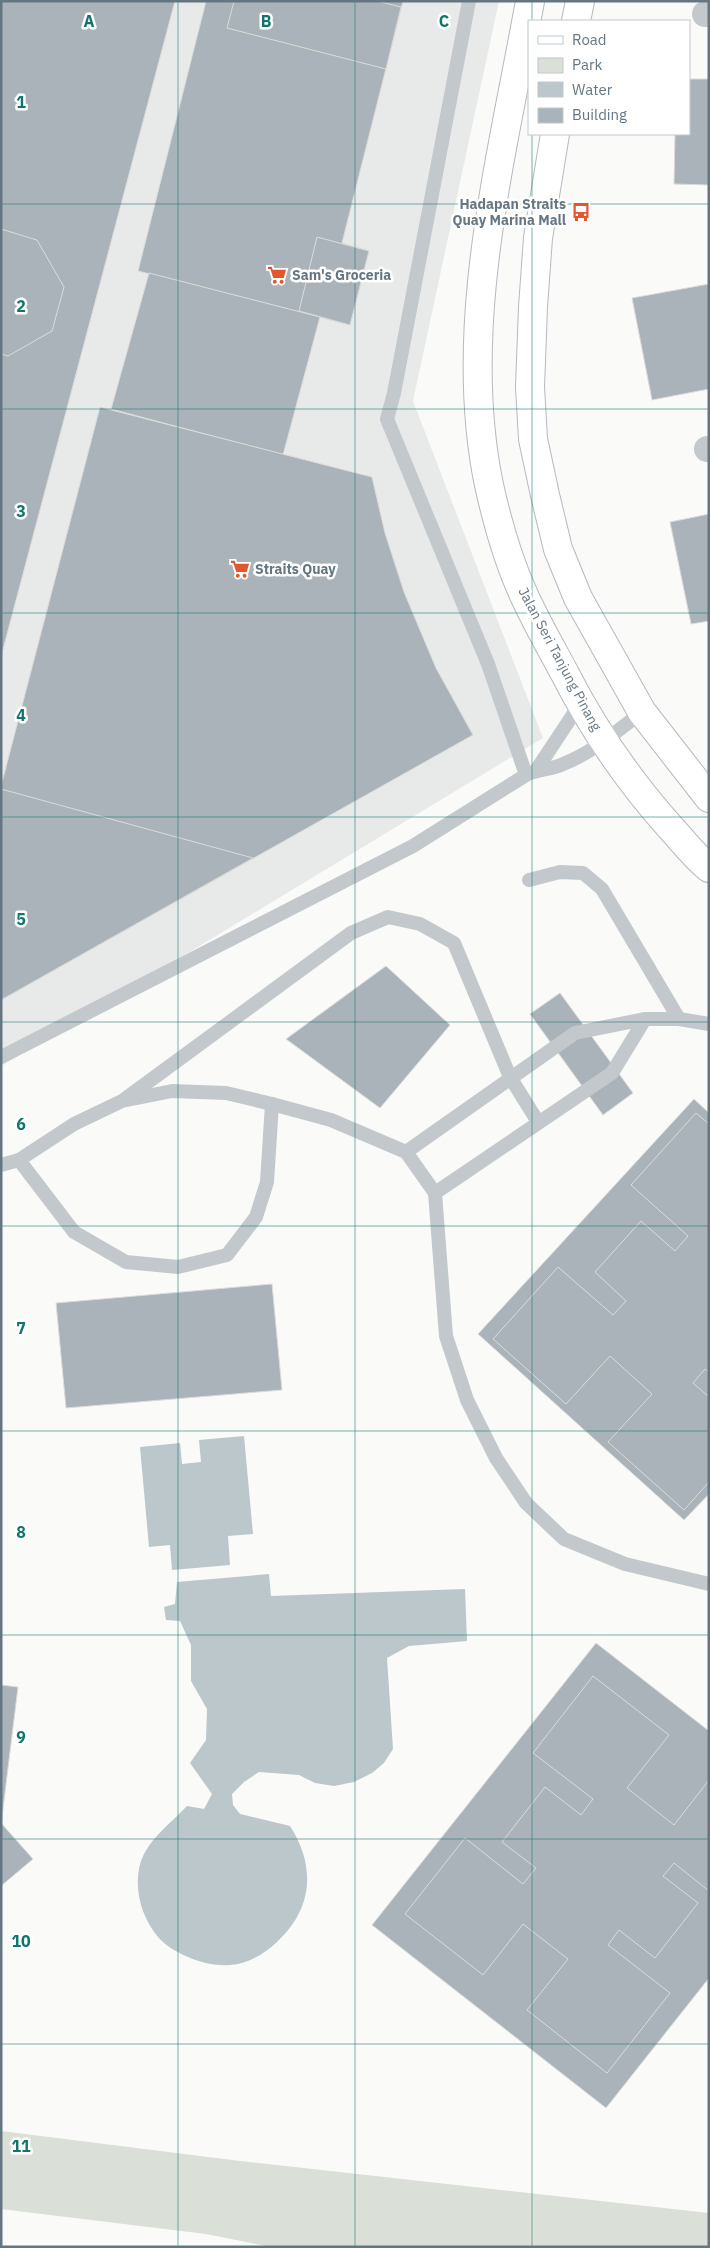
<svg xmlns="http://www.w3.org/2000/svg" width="710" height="2248" viewBox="0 0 710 2248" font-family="'IBM Plex Sans',sans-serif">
	<rect width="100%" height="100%" fill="#fafaf8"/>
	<path fill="#e8e9e9" d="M 1,1 L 499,1 L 413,401 L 543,738 L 1,1066 Z"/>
	<path fill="#dadfd7" d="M 1,2131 L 240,2161 L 709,2213 L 709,2247 L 271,2247 L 206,2234 L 1,2209 Z"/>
	<g fill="#bbc7cb">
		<path d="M 244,1436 L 253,1534 L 228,1536 L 230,1565 L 172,1570 L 170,1545 L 149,1547 L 140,1447 L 180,1443 L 182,1464 L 201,1462 L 199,1440 Z"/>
		<path d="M 269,1574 L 271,1596 L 465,1589 L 467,1641 L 409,1646 L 387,1658 L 393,1749 L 384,1763 L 372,1773 L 354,1782 L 334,1786 L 315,1783 L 299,1775 L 259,1772 L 244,1782 L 232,1794 L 233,1805 L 240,1814 L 290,1826 C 316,1866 313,1909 277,1942 C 264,1954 248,1964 230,1965 C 208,1967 179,1956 163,1942 C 141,1921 130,1882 144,1854 C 154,1835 173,1821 187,1806 L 204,1809 L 212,1794 L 190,1763 L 206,1740 L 207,1709 L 191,1681 L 191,1645 L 180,1621 L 166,1620 L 164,1607 L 175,1604 L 177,1582 Z"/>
	</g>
	<g fill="#aab3b9" stroke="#dcdcda">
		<path d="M 2,1 L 175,1 L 1,657 L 1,5 Z"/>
		<path d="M 206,1 L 403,1 L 342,243 L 369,251 L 350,325 L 138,271 Z"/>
		<path d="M 234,1 L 377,1 L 401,7 L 386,69 L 227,28 Z"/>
		<path d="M 689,79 L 709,79 L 709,185 L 674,184 L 675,134 L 689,134 Z"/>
		<path d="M 1,229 L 37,240 L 64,287 L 52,331 L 8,356 L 1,354 Z"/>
		<path d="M 317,237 L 369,251 L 350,325 L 299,311 Z"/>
		<path d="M 149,273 L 320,317 L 283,455 L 111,409 Z"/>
		<path d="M 709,284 L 709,389 L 652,400 L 632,298 Z"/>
		<path d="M 100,407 L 372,477 L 385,533 L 404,592 L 436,668 L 473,735 L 1,1000 L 1,786 Z"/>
		<path d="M 709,514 L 709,621 L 691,624 L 670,522 Z"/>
		<path d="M 1,789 L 253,858 L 1,1000 Z"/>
		<path d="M 386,966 L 450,1025 L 380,1108 L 286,1039 Z"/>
		<path d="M 560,993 L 633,1093 L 603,1115 L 530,1014 Z"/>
		<path d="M 694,1099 L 709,1113 L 709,1494 L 684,1520 L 478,1334 Z"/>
		<path d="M 696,1113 L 709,1124 L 709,1372 L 705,1369 L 693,1383 L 709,1397 L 709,1482 L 684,1510 L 608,1442 L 652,1394 L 610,1356 L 566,1404 L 493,1339 L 558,1267 L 613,1315 L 626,1301 L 595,1272 L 641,1221 L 675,1251 L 688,1236 L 631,1185 Z"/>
		<path d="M 272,1284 L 282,1390 L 66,1408 L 56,1303 Z"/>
		<path d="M 596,1643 L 709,1731 L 709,1978 L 606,2108 L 372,1925 Z"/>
		<path d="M 593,1676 L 669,1735 L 627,1788 L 674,1825 L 709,1780 L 709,1891 L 674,1863 L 663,1876 L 698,1903 L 655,1958 L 619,1930 L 608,1945 L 670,1993 L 607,2073 L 527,2010 L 568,1959 L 523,1924 L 483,1975 L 405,1914 L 465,1838 L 523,1884 L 536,1868 L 502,1842 L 545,1787 L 581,1815 L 593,1799 L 533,1753 Z"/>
		<path d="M 1,1685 L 18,1687 L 1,1825 Z"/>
		<path d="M 1,1823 L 33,1859 L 1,1886 Z"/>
	</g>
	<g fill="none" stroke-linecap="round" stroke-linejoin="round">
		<g stroke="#b3babf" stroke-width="30">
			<g id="secondary">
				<path d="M 530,1 C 502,158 456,327 489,485 C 497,521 508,560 523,593 C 535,620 550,646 564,672 C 593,729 628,780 670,827 C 683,841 694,856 709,868"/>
				<path d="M 576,21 L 580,1"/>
				<path d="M 555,134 L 538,238 L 533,307 L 530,387 L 533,439 L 545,495 L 558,549 L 578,598 L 642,712 L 709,798"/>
			</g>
		</g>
		<g stroke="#c3c8cc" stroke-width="14">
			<path d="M 469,1 L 394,393 L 387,419 L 488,664 L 526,775"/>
			<path d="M 537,769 L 580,704"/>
			<path d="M 529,880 L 560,872 L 583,873 L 602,889 L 679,1019"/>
			<path d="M 1,1057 L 413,846 L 526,775 C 538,769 551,770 563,764 C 592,753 617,731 642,712"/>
			<path d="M 125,1099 L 351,933 L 388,917 L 420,924 L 454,943 L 510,1077 L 538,1122"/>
			<path d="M 406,1152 L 575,1033 L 645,1019 L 679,1019 L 709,1024"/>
			<path d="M 19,1160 L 74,1232 L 126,1262 L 178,1267 L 227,1255 L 256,1217 L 267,1182 L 272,1104"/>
			<path d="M 1,1165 L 19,1160 L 74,1124 L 122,1101 L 172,1091 L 226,1093 L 272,1104 L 331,1120 L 406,1152 L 435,1193 L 446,1336 L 467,1400 L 496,1458 L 526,1503 L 564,1539 L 625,1564 L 709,1584"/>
			<path d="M 435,1193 L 612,1073 L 645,1019"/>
		</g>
		<g stroke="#c3c8cc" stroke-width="26">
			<path d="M 705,14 L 709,14"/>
			<path d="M 707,449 L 709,449"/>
		</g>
		<use href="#secondary" stroke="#fff" stroke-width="28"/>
	</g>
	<path fill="none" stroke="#0f766e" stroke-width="1" stroke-opacity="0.55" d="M 178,1 L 178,2247M 355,1 L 355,2247M 532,1 L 532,21M 532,134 L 532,2247M 1,204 L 709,204M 1,409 L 709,409M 1,613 L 709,613M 1,817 L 709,817M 1,1022 L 709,1022M 1,1226 L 709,1226M 1,1431 L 709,1431M 1,1635 L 709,1635M 1,1839 L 709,1839M 1,2044 L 709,2044"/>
	<defs>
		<g id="bus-bare" transform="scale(1.5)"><path d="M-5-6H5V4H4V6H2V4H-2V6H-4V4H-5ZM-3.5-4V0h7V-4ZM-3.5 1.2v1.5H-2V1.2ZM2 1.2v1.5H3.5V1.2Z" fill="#e4572e" stroke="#fff" stroke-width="2.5" paint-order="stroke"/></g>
		<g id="supermarket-bare" transform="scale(1.5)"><path d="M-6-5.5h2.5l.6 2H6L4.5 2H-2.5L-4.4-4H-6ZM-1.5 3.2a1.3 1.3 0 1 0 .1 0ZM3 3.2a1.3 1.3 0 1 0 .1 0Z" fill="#e4572e" stroke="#fff" stroke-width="2.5" paint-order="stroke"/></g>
	</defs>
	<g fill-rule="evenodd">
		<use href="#bus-bare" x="581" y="212"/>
		<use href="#supermarket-bare" x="277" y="275"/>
		<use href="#supermarket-bare" x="240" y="569"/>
	</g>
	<g text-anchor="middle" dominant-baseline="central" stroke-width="5" stroke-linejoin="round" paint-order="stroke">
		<g font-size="14" font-weight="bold" fill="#657683" stroke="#fff" text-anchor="start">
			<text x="566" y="204" text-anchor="end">Hadapan Straits<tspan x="566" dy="16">Quay Marina Mall</tspan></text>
			<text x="292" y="275">Sam's Groceria</text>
			<text x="255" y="569">Straits Quay</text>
		</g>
		<g font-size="14" fill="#657683" stroke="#fff">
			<text transform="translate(560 659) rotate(62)">Jalan Seri Tanjung Pinang</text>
		</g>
	</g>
	<g font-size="16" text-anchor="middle" font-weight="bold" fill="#0f766e" stroke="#fff" stroke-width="5" stroke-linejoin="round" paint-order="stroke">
		<text x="89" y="27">A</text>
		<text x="266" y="27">B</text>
		<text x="444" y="27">C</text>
		<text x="21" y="108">1</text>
		<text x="21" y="312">2</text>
		<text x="21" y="517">3</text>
		<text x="21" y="721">4</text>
		<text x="21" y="925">5</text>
		<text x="21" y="1130">6</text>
		<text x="21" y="1334">7</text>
		<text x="21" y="1538">8</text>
		<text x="21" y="1743">9</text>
		<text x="21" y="1947">10</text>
		<text x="21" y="2152">11</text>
	</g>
	<rect width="710" height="2248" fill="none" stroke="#657683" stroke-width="5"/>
	<rect x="528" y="20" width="162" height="115" fill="#ffffff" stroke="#c1c8cd"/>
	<rect x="538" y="36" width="25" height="8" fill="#ffffff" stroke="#c1c8cd"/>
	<text x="572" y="45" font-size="15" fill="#657683">Road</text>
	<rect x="538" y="58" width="25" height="15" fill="#dadfd7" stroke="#c1c8cd"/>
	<text x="572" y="70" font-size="15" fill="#657683">Park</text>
	<rect x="538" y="82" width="25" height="15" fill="#bbc7cb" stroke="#c1c8cd"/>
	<text x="572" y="95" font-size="15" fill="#657683">Water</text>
	<rect x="538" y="108" width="25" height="15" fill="#aab3b9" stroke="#c1c8cd"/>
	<text x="572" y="120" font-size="15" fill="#657683">Building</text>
</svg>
